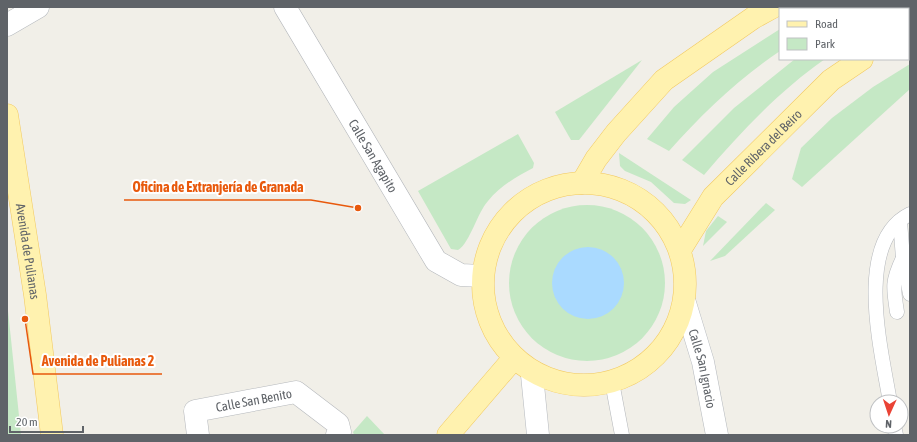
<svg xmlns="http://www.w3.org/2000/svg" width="917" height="442" viewBox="0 0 917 442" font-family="'Asap Condensed',sans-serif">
	<rect width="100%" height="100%" fill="#f1efe8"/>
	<g fill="#c5e8c5">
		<path d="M 780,29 L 780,51 C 738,79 702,114 669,151 L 647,139 L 674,107 L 713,72 Z"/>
		<path d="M 795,59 L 825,59 C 779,91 740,133 704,175 L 682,160 L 734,108 Z"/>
		<path d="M 642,60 L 579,140 L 571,140 L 555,112 Z"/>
		<path d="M 910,64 L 910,89 L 802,187 L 792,179 L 801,148 L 832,118 L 873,87 Z"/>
		<path d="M 518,134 L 534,163 L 533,168 C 516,177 500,186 488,201 C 477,213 470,243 458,250 L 451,249 L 418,191 Z"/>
		<path d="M 619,153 L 691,200 L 685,204 L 674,203 L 651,182 L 625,171 L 620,166 Z"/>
		<path d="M 766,203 L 775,210 L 725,256 L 710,261 Z"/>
		<circle cx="587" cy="283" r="78"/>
		<path d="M 718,216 L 727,222 L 703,246 L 706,231 Z"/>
		<path d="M 7,301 L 21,435 L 7,435 Z"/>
		<path d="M 367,416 L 385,435 L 354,435 L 353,432 Z"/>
	</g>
	<circle fill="#aadaff" cx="588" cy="283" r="36"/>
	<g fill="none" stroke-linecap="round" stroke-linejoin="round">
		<g stroke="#b5b8bc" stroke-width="15">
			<g id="lane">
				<path d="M 900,221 L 903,258 L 910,294"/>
				<path d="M 897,312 C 893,287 892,281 903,258"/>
				<path d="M 612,382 L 622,435"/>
				<path d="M 890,402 C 882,353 853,242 910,214"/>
				<path d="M 894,426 L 896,435"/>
			</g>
		</g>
		<g stroke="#b5b8bc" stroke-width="23">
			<g id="street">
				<path id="s1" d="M 285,7 L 436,261 L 461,275 L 482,276"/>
				<path id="s2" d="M 198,435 L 195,411 L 296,392 L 338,424 L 340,432 L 337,435"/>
			</g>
		</g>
		<g stroke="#b6babf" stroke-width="23">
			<g id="secondary">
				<path d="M 7,25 L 38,7"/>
				<path id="s3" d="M 685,303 L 703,362 L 717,435"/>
				<path d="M 532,375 L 538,435"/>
			</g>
		</g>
		<g stroke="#f2c960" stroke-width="23">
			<g id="primary">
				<path d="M 908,27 L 910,26"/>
				<path id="s4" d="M 7,115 L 35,295 L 52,435"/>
				<circle cx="584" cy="284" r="101"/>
				<path d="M 582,183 L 596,159 L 616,133 L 664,80 L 753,18 L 773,7"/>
				<path id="s5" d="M 680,250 L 713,197 L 831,80 L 862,59"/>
				<path d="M 448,435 L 514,358"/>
			</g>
		</g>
		<use href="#lane" stroke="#fff" stroke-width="14"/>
		<use href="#street" stroke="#fff" stroke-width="22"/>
		<use href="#secondary" stroke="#fff" stroke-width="22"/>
		<use href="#primary" stroke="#fff2af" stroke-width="22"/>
	</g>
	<g text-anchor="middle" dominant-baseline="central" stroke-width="4" stroke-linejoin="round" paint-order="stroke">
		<g font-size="13" fill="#5f6368" stroke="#fff">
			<text stroke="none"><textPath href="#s5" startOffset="133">Calle Ribera del Beiro</textPath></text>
			<text stroke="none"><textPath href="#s1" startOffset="173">Calle San Agapito</textPath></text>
			<text stroke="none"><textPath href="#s4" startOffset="138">Avenida de Pulianas</textPath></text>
			<text stroke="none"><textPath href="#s3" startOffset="68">Calle San Ignacio</textPath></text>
			<text stroke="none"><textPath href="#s2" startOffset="84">Calle San Benito</textPath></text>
		</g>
	</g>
	<path fill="none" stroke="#e8590c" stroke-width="1.5" d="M358 208L311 200H124M25 319L33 374H162"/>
	<g fill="#e8590c" stroke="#fff" stroke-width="1.5">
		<circle cx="358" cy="208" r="4"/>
		<circle cx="25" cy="319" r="4"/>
	</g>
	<g font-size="14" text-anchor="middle" font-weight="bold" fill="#e8590c" stroke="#fff" stroke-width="4" stroke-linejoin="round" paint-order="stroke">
		<text x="218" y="192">Oficina de Extranjería de Granada</text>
		<text x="98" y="366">Avenida de Pulianas 2</text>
	</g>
	<rect width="917" height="442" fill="none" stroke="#5f6368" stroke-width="16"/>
	<rect x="779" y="8" width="130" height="52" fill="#ffffff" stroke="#bfc1c3"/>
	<rect x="787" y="21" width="20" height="6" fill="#fff2af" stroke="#bfc1c3"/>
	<text x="815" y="28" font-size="12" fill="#5f6368">Road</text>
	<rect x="787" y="38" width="20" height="12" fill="#c5e8c5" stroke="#bfc1c3"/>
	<text x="815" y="48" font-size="12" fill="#5f6368">Park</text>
	<g transform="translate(889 414) rotate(183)"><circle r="19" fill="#ffffff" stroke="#bfc1c3"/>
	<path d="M0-3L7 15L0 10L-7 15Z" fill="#ea4335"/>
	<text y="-6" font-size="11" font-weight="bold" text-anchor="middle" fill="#5f6368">N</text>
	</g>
	<path d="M10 426v6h73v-6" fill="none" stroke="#5f6368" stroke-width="2"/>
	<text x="16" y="426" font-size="12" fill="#5f6368" stroke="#ffffff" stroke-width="3" paint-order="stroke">20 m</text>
</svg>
